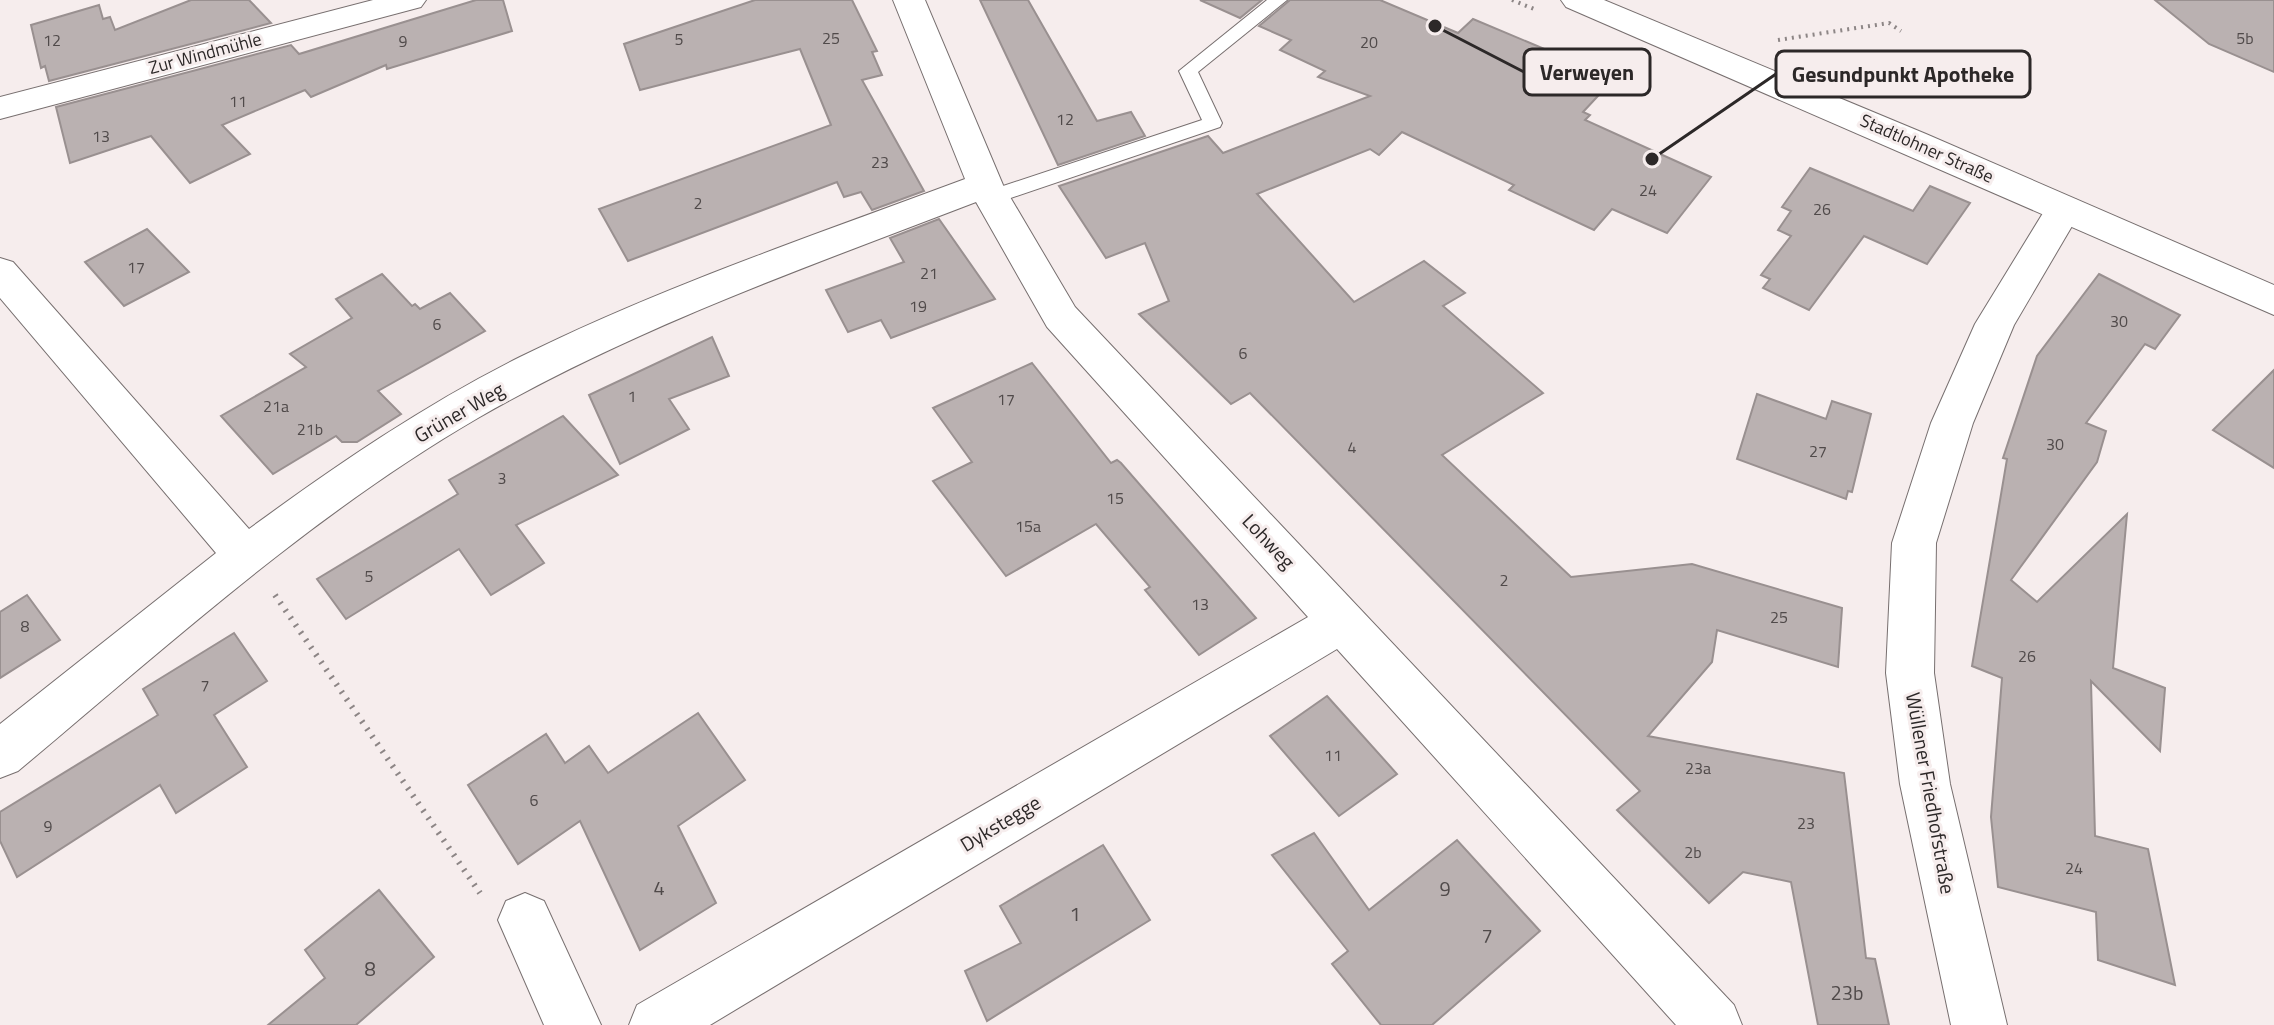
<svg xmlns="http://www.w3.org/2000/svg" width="2274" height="1025" viewBox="0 0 2274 1025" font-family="'Titillium Web',sans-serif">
	<rect width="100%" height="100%" fill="#f6eded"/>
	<g fill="#bab1b1" stroke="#999090" stroke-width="2">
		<path d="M 191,0 L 249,0 L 271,23 L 49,81 L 45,66 L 41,68 L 31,25 L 99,5 L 103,19 L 110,17 L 115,30 Z"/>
		<path d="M 476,0 L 503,0 L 512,31 L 387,69 L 386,65 L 311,97 L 305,90 L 222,125 L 250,154 L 190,183 L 151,136 L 70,163 L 56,107 L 291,45 L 299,54 Z"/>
		<path d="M 755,0 L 852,0 L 877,51 L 872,52 L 882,75 L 862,80 L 924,191 L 872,210 L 861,192 L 844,197 L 837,182 L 628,261 L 599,209 L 831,125 L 800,49 L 640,90 L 624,44 Z"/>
		<path d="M 980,0 L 1028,0 L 1097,121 L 1131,112 L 1145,136 L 1058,165 Z"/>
		<path d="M 1200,0 L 1262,0 L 1240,18 Z"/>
		<path d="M 1290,0 L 1380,0 L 1458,33 L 1473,19 L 1580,64 L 1575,68 L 1610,83 L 1583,112 L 1590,115 L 1585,120 L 1711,177 L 1667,233 L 1612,209 L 1594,230 L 1509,190 L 1514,185 L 1402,132 L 1379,155 L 1370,149 L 1257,194 L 1354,302 L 1424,261 L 1465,293 L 1443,306 L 1543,393 L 1442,455 L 1571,577 L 1692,564 L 1842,608 L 1838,667 L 1717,630 L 1712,662 L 1648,736 L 1844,773 L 1866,958 L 1875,959 L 1889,1025 L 1818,1025 L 1791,882 L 1743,872 L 1709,903 L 1617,810 L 1640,791 L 1250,393 L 1231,404 L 1139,314 L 1169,301 L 1145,243 L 1106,258 L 1059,186 L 1208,136 L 1223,153 L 1370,96 L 1318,77 L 1325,71 L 1280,50 L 1291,40 L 1259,26 Z"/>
		<path d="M 2155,0 L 2274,0 L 2274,72 L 2209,44 Z"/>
		<path d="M 1810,168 L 1913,211 L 1930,186 L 1970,203 L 1927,264 L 1864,236 L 1809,310 L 1763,288 L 1770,279 L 1761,275 L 1791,236 L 1778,230 L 1791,211 L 1782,207 Z"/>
		<path d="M 939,219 L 995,299 L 891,338 L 881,320 L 848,332 L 826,290 L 904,262 L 890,238 Z"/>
		<path d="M 147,229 L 189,272 L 124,306 L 85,262 Z"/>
		<path d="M 382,274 L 412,306 L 415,304 L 420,309 L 450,293 L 485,331 L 378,391 L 401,414 L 357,442 L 342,442 L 336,436 L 273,474 L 221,416 L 306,367 L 290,354 L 352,318 L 336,299 Z"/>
		<path d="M 2099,274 L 2180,315 L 2155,349 L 2145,344 L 2086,423 L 2106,431 L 2097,462 L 2011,580 L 2037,602 L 2127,514 L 2113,668 L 2165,688 L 2160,751 L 2091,681 L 2095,836 L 2148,849 L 2175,985 L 2098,960 L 2096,912 L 1998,887 L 1991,817 L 2002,678 L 1972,666 L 2007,459 L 2003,458 L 2037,356 Z"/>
		<path d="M 712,337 L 729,376 L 669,399 L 689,429 L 620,464 L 589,395 Z"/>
		<path d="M 1032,363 L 1111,463 L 1117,460 L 1121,463 L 1256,618 L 1199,655 L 1145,590 L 1150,587 L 1096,524 L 1006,576 L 933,481 L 972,462 L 933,408 Z"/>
		<path d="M 2274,370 L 2274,468 L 2213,430 Z"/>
		<path d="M 1757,394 L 1826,419 L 1832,401 L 1871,414 L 1852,492 L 1848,491 L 1846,499 L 1737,459 Z"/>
		<path d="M 563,416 L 618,475 L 516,525 L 544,563 L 491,595 L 459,549 L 346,619 L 317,579 L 458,494 L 449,480 Z"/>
		<path d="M 27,595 L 60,640 L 0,678 L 0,612 Z"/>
		<path d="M 234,633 L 267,681 L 214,715 L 247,767 L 176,813 L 160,785 L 17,877 L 0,841 L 0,812 L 158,715 L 143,689 Z"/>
		<path d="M 1327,696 L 1397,774 L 1339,816 L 1270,736 Z"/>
		<path d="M 698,713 L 745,780 L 678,826 L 716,903 L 640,950 L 580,821 L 518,864 L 468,785 L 546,734 L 565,763 L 589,746 L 608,773 Z"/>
		<path d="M 1314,833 L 1369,910 L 1457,840 L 1540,931 L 1432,1025 L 1381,1025 L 1332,964 L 1348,951 L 1272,855 Z"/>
		<path d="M 1103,845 L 1150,920 L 987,1021 L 965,971 L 1021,943 L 1000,906 Z"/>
		<path d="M 379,890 L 434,957 L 356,1025 L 268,1025 L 325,978 L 305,950 Z"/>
	</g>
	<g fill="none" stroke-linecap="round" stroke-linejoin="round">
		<g stroke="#776f6f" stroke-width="2">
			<path id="service" d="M 1267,0 L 1287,0 L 1198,72 L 1222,123 L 1220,127 L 999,202 L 985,202 L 982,197 L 985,192 L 1202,120 L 1179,71 Z"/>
		</g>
		<g stroke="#776f6f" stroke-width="2">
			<g id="minor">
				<path d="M 373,0 L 426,0 L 421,7 L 0,119 L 0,97 Z"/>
				<path d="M 893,0 L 925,0 L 1003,185 L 1075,307 L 1734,1005 L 1742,1025 L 1676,1025 L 1337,649 L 710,1025 L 629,1025 L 637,1005 L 1308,617 L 1047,327 L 976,202 C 807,267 636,327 478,418 C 311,515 165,648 18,771 L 0,778 L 0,724 L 216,553 L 0,298 L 0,258 L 13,262 L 249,529 C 335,466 424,405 520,357 C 663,286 815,235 965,179 Z"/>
				<path d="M 2064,197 L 2077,200 L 2082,209 L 2014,325 L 1973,423 L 1936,543 L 1934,673 L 1950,784 L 2007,1025 L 1951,1025 L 1900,784 L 1886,673 L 1892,543 L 1931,423 L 1975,324 L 2051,200 Z"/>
				<path d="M 525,893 L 544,901 L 601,1025 L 544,1025 L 498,920 L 506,901 Z"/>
			</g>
		</g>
		<g stroke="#776f6f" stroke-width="2">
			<path id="secondary" d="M 1561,0 L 1604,0 L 1926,134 L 2274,285 L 2274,315 L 1566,7 Z"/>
		</g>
		<g stroke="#8d8686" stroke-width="4" stroke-dasharray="2 5" stroke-linecap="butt">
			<path d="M 1512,0 L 1534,9"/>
			<path d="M 1778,40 L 1889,23 L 1901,31"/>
		</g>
		<path stroke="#8d8686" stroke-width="6" stroke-dasharray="2 7" stroke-linecap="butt" d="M 275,595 L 480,893"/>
		<use href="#service" fill="#fff" fill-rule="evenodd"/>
		<use href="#minor" fill="#fff" fill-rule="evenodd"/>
		<use href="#secondary" fill="#fff" fill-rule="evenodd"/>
	</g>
	<g text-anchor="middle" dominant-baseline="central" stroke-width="6" stroke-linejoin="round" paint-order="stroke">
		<g font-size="16" fill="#504a4a">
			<text x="831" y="38">25</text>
			<text x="2245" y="38">5b</text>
			<text x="679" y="39">5</text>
			<text x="52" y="40">12</text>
			<text x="403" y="41">9</text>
			<text x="1369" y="42">20</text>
			<text x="238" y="101">11</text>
			<text x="1065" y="119">12</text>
			<text x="101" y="136">13</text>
			<text x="880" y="162">23</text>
			<text x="1648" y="190">24</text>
			<text x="698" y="203">2</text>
			<text x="1822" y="209">26</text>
			<text x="136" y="267">17</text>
			<text x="929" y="273">21</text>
			<text x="918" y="306">19</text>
			<text x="2119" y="321">30</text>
			<text x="437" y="324">6</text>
			<text x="1243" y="353">6</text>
			<text x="632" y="396">1</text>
			<text x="1006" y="399">17</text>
			<text x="276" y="406">21a</text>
			<text x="310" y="429">21b</text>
			<text x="2055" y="444">30</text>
			<text x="1352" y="447">4</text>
			<text x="1818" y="451">27</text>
			<text x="502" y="478">3</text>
			<text x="1115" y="498">15</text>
			<text x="1028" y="526">15a</text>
			<text x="369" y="576">5</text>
			<text x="1504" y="580">2</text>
			<text x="1200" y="604">13</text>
			<text x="1779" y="617">25</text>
			<text x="25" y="626">8</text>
			<text x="2027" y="656">26</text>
			<text x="205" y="685">7</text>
			<text x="1333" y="755">11</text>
			<text x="1698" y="768">23a</text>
			<text x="534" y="800">6</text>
			<text x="1806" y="823">23</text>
			<text x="48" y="826">9</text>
			<text x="1693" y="852">2b</text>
			<text x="2074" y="868">24</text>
		</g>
		<g font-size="18" fill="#2c2828" stroke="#f6eded">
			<text transform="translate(205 53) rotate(-15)">Zur Windmühle</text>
			<text transform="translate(1927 148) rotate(24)">Stadtlohner Straße</text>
		</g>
		<g font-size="20" fill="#2c2828" stroke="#f6eded">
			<text transform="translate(459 412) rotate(-30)">Grüner Weg</text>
			<text transform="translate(1269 541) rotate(47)">Lohweg</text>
			<text transform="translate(1931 793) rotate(80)">Wüllener Friedhofstraße</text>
			<text transform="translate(1000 823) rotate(-31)">Dykstegge</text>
		</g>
		<g font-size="20" fill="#504a4a">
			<text x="659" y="887">4</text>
			<text x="1445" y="888">9</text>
			<text x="1075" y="913">1</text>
			<text x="1487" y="935">7</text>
			<text x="370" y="968">8</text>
			<text x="1847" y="992">23b</text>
		</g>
	</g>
	<path fill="none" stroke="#2c2828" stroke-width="3" d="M1435 26L1524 72M1652 159L1776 74"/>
	<g fill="#2c2828" stroke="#f6eded" stroke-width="3">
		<circle cx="1435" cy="26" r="8"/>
		<circle cx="1652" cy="159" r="8"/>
	</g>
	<g fill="#f6eded" stroke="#2c2828" stroke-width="3">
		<rect x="1524" y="49" width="126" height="46" rx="8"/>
		<rect x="1776" y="51" width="254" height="46" rx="8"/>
	</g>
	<g font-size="22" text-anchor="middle" font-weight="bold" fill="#2c2828">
		<text x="1587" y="80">Verweyen</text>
		<text x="1903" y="82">Gesundpunkt Apotheke</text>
	</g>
</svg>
